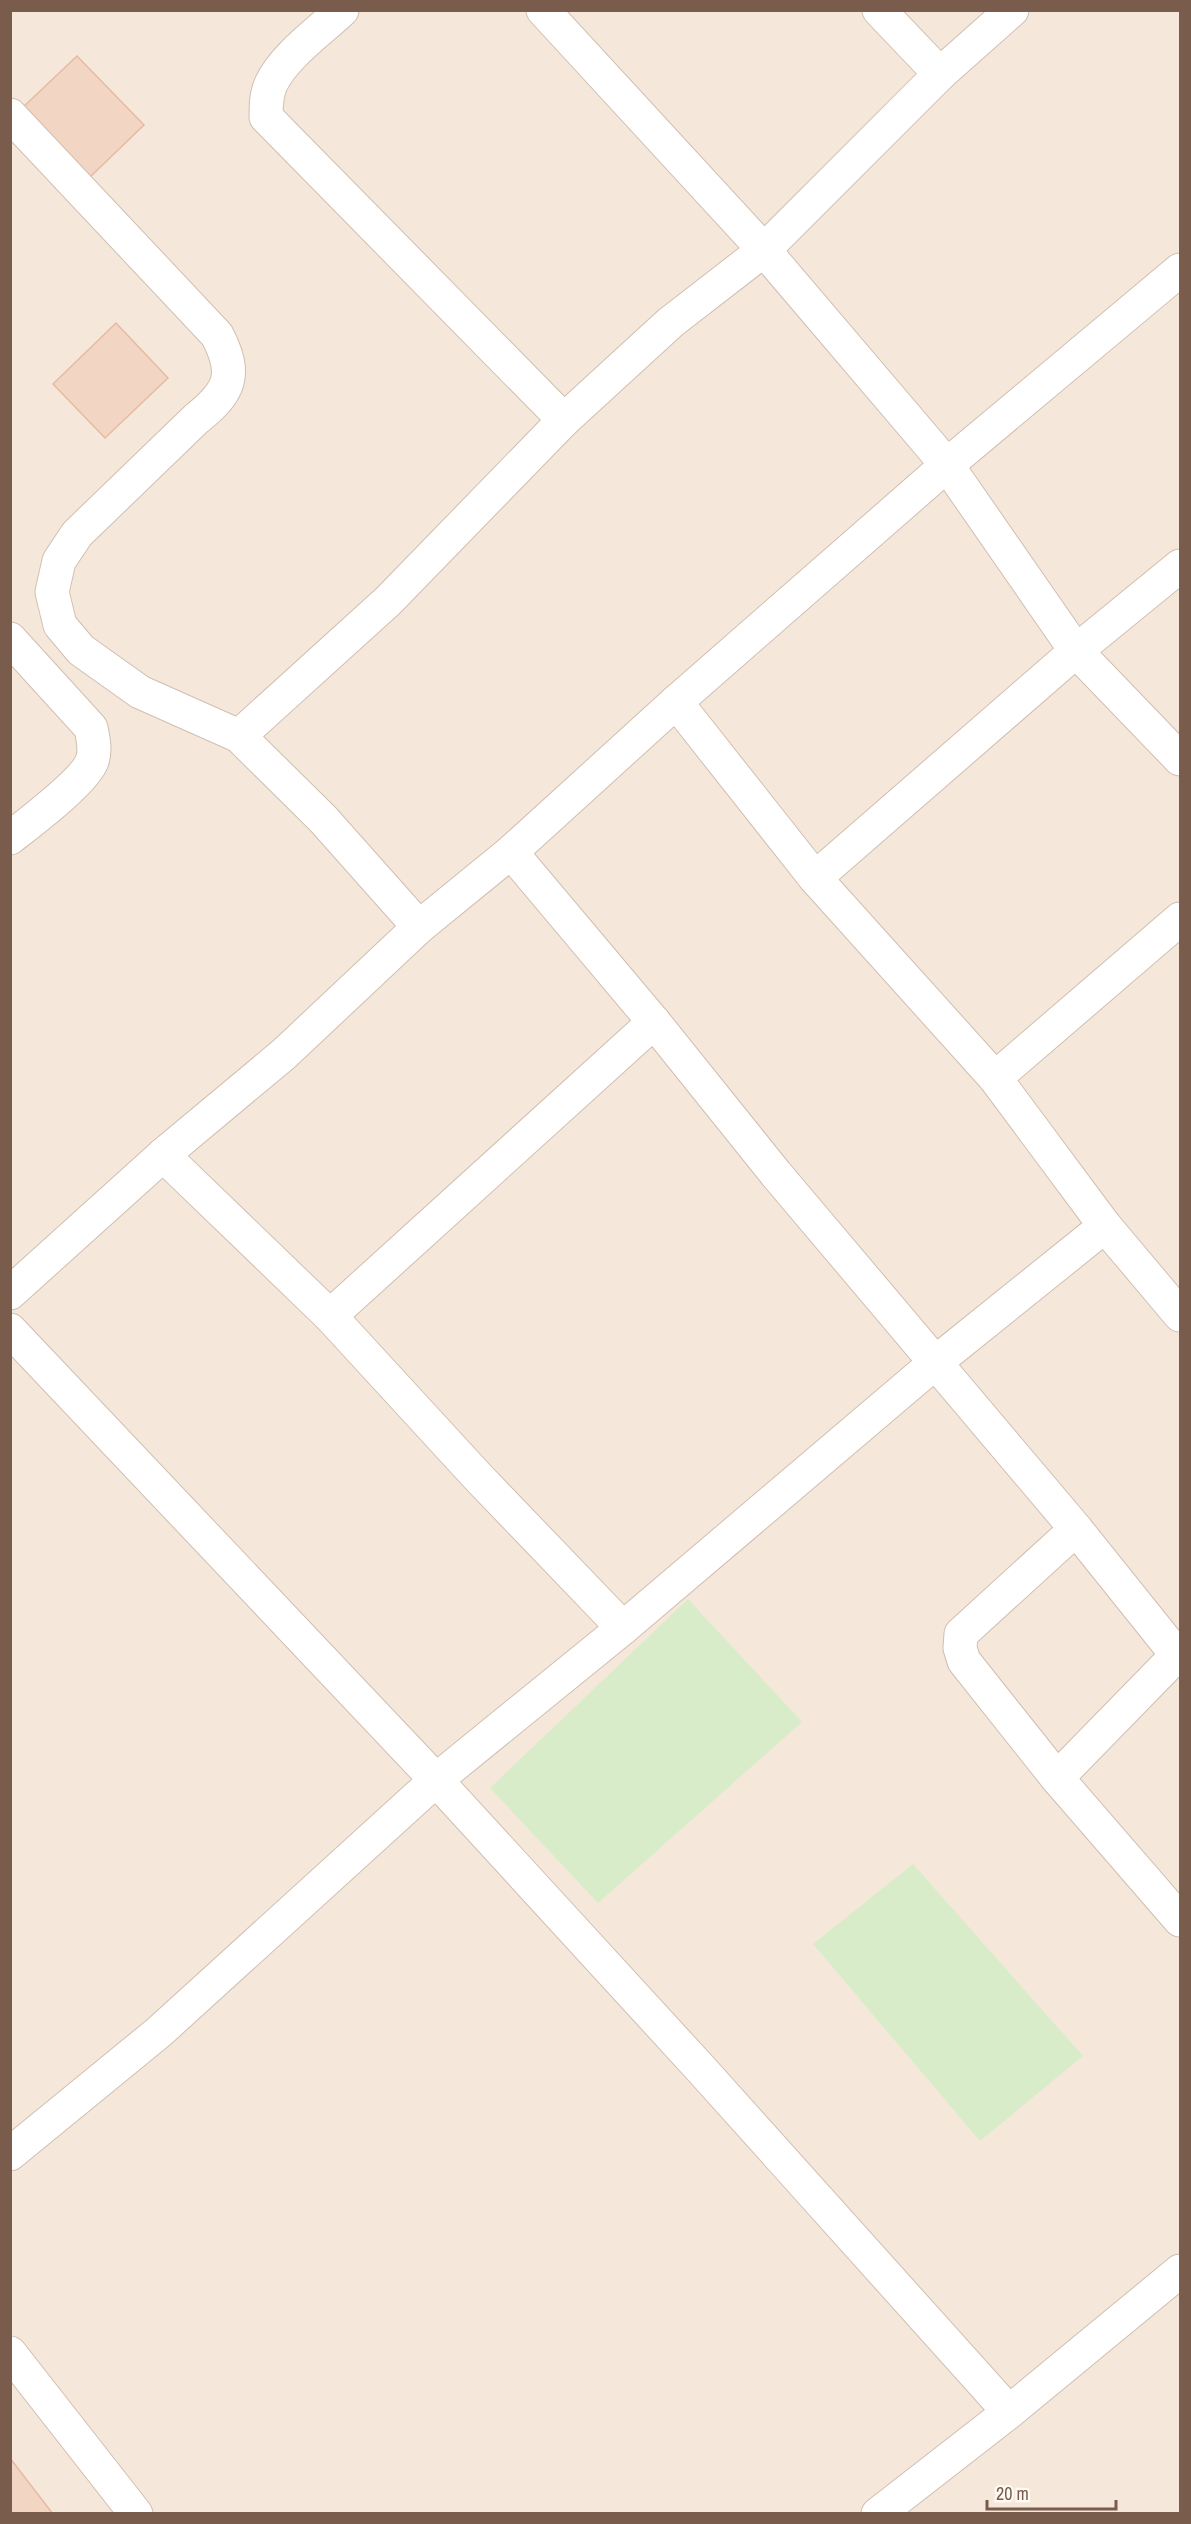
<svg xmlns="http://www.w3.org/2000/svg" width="1191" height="2524" viewBox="0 0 1191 2524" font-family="'Archivo Narrow',sans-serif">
	<rect width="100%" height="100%" fill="#fdf6ec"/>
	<rect fill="#f5e8da" x="11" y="11" width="1169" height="2502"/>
	<g fill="#d8ecc9">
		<path d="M 688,1599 L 802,1722 L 598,1903 L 490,1788 Z"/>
		<path d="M 913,1864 L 1083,2056 L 980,2141 L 813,1944 Z"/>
	</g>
	<g fill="#f3d5c3" stroke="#e6bba3" stroke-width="1.5">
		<path d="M 77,56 L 144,125 L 88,179 L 20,110 Z"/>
		<path d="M 116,323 L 168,378 L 105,438 L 53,384 Z"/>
		<path d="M 10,2458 L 53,2514 L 10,2514 Z"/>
	</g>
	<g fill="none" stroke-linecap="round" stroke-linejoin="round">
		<g stroke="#d1beb0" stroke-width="35">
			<g id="minor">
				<path d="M 342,10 C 320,31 283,57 271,84 C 266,95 266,106 266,117 L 564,420 L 671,322 L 764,250 L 940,74 L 1012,10"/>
				<path d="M 543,10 L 764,250 L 947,465 L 1076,651 L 1180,759"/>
				<path d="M 879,10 L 940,74"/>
				<path d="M 10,115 L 217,335 C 238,375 230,392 196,419 L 77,534 L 59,561 L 52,592 L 60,625 L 81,650 L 140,692 L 239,736"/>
				<path d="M 10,639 L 91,728 C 93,738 96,751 92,761 C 85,781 29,823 10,838"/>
				<path d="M 676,702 L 815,878 L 995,1078 L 1105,1226 L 1180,1315"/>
				<path d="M 511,852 L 654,1022 L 776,1174 L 1076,1529 L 1177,1655"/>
				<path d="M 815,878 L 1076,651 L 1180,566"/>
				<path d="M 419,927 L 323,819 L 239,736 L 388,601 L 564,420"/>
				<path d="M 995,1078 L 1180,919"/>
				<path d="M 163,1155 L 330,1316 L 478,1477 L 623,1628"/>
				<path d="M 10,1293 L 163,1155 L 284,1054 L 419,927 L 511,852 L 676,702 L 947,465 L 1180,270"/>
				<path d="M 330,1316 L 654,1022"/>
				<path d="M 10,1330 L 436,1780 L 701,2069 L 1009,2412"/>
				<path d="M 1076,1529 L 961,1634 L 960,1648 L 964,1661 L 1057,1778 L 1180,1920"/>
				<path d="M 1057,1778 L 1180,1652"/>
				<path d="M 10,2154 L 159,2032 L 436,1780 L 623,1628 L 936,1362 L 1105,1226"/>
				<path d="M 10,2353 L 136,2514"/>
				<path d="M 878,2514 L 1009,2412 L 1180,2271"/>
			</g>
		</g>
		<use href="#minor" stroke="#fff" stroke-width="33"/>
	</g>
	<rect width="1191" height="2524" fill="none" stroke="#7a5c4d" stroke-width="24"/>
	<path d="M987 2500v9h129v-9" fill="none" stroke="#7a5c4d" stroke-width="3"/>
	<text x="996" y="2500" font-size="18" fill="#7a5c4d" stroke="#fffaf3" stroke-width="4.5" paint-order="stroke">20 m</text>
</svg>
